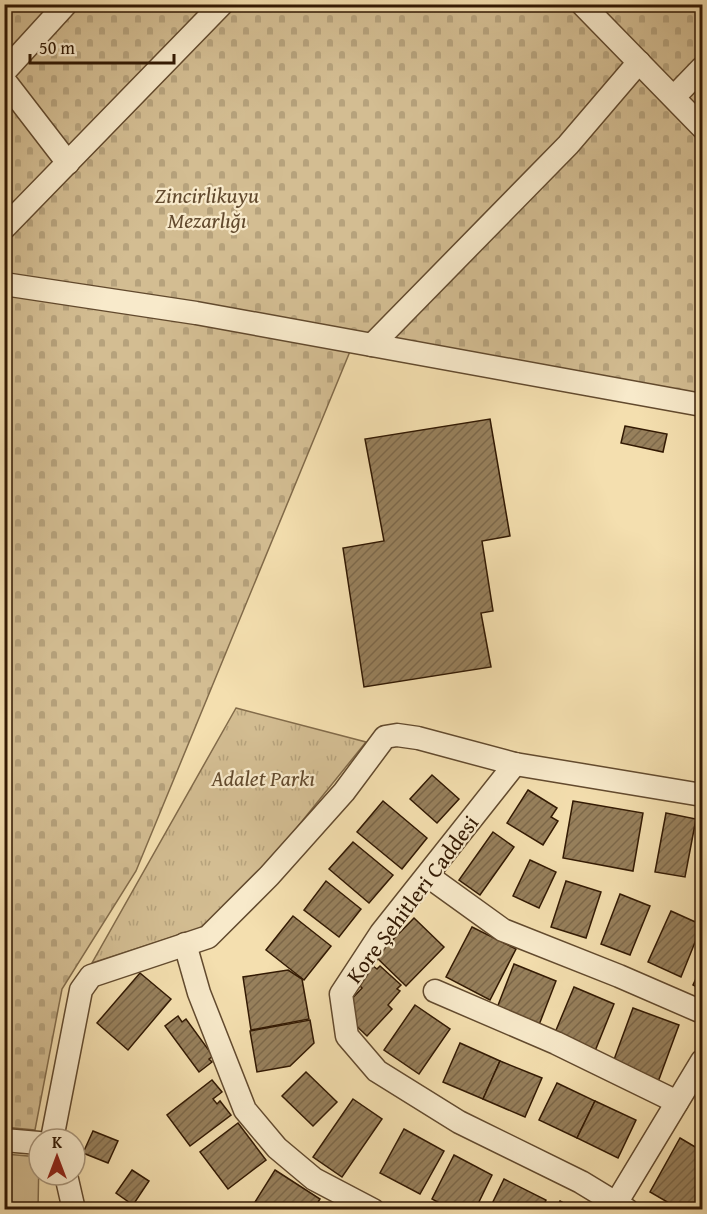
<svg xmlns="http://www.w3.org/2000/svg" width="707" height="1214" viewBox="0 0 707 1214" font-family="'Gentium Book Plus',serif">
	<defs>
		<pattern id="cemetery-stones" width="16" height="16" patternUnits="userSpaceOnUse" patternTransform="scale(1.5)"><rect width="16" height="16" fill="#d3bd92"/><path d="M2 7V4a2 2 0 0 1 4 0v3zM10 15v-3a2 2 0 0 1 4 0v3z" fill="#b6a27c"/></pattern>
		<pattern id="park-tufts" width="24" height="20" patternUnits="userSpaceOnUse" patternTransform="scale(1.5)"><rect width="24" height="20" fill="#d3bd92"/><path d="M3 7l-1-3M5 7V3M7 7l1-3M15 17l-1-3M17 17v-4M19 17l1-3" fill="none" stroke="#b6a27c"/></pattern>
		<pattern id="building-hatch" width="6" height="6" patternUnits="userSpaceOnUse" patternTransform="scale(1.5)"><rect width="6" height="6" fill="#97805c"/><path d="M-1 1l2-2M0 6l6-6M5 7l2-2" fill="none" stroke="#7c684a"/></pattern>
	</defs>
	<rect width="100%" height="100%" fill="#f4dfaf"/>
	<filter id="stains"><feTurbulence type="fractalNoise" baseFrequency=".00333" numOctaves="4"/><feColorMatrix values="0 0 0 0 .2 0 0 0 0 .09 0 0 0 0 .02 0 0 0 .5 -.17"/></filter>
	<radialGradient id="worn" r=".72"><stop offset=".6" stop-color="#630" stop-opacity="0"/><stop offset="1" stop-color="#630" stop-opacity=".3"/></radialGradient>
	<path fill="#d3bd92" stroke="#826b4a" stroke-width="1.5" d="M 5,1154 L 39,1157 L 38,1209 L 5,1209 Z"/>
	<path fill="url(#cemetery-stones)" stroke="#826b4a" stroke-width="1.5" d="M 4,5 L 702,5 L 702,396 L 351,349 L 136,871 L 62,989 L 35,1130 L 4,1127 Z"/>
	<path fill="url(#park-tufts)" stroke="#826b4a" stroke-width="1.5" d="M 236,708 L 366,742 L 278,851 L 243,889 L 200,928 L 92,963 Z"/>
	<g fill="url(#building-hatch)" stroke="#321903" stroke-width="1.5">
		<path d="M 490,419 L 510,536 L 482,541 L 493,611 L 481,613 L 491,667 L 364,687 L 343,548 L 384,541 L 365,439 Z"/>
		<path d="M 625,426 L 667,434 L 663,452 L 621,443 Z"/>
		<path d="M 432,775 L 459,799 L 437,823 L 410,799 Z"/>
		<path d="M 528,790 L 557,808 L 551,817 L 558,821 L 543,845 L 507,823 Z"/>
		<path d="M 383,801 L 427,838 L 402,869 L 357,832 Z"/>
		<path d="M 573,801 L 643,813 L 633,871 L 563,858 Z"/>
		<path d="M 666,813 L 696,819 L 685,877 L 655,872 Z"/>
		<path d="M 493,832 L 514,847 L 480,895 L 459,880 Z"/>
		<path d="M 353,842 L 393,875 L 369,903 L 329,869 Z"/>
		<path d="M 530,860 L 556,872 L 539,908 L 513,896 Z"/>
		<path d="M 326,881 L 361,909 L 339,937 L 304,910 Z"/>
		<path d="M 566,881 L 601,892 L 586,938 L 551,927 Z"/>
		<path d="M 620,894 L 650,906 L 630,955 L 601,944 Z"/>
		<path d="M 671,911 L 702,925 L 681,977 L 648,962 Z"/>
		<path d="M 293,916 L 331,946 L 304,980 L 266,950 Z"/>
		<path d="M 414,918 L 444,947 L 406,986 L 376,957 Z"/>
		<path d="M 472,927 L 516,949 L 490,1000 L 446,977 Z"/>
		<path d="M 514,964 L 556,981 L 537,1030 L 495,1013 Z"/>
		<path d="M 373,966 L 377,969 L 380,966 L 401,985 L 397,989 L 400,991 L 388,1005 L 392,1009 L 367,1036 L 346,1016 L 347,1004 L 362,988 L 357,983 Z"/>
		<path d="M 702,966 L 702,990 L 693,985 Z"/>
		<path d="M 288,970 L 302,979 L 309,1019 L 251,1030 L 243,977 Z"/>
		<path d="M 140,973 L 171,999 L 128,1050 L 97,1023 Z"/>
		<path d="M 574,987 L 614,1004 L 595,1051 L 554,1035 Z"/>
		<path d="M 415,1005 L 450,1029 L 419,1074 L 384,1050 Z"/>
		<path d="M 633,1008 L 679,1025 L 658,1082 L 612,1065 Z"/>
		<path d="M 178,1016 L 182,1022 L 186,1019 L 213,1056 L 209,1059 L 212,1062 L 199,1072 L 165,1026 Z"/>
		<path d="M 310,1020 L 314,1043 L 290,1066 L 257,1072 L 250,1031 Z"/>
		<path d="M 460,1043 L 500,1061 L 483,1099 L 443,1082 Z"/>
		<path d="M 500,1061 L 542,1078 L 525,1117 L 483,1099 Z"/>
		<path d="M 306,1072 L 337,1102 L 313,1126 L 282,1096 Z"/>
		<path d="M 212,1080 L 222,1092 L 213,1099 L 217,1104 L 220,1101 L 231,1115 L 190,1146 L 167,1115 Z"/>
		<path d="M 557,1083 L 595,1101 L 577,1138 L 539,1120 Z"/>
		<path d="M 353,1099 L 382,1119 L 342,1177 L 313,1157 Z"/>
		<path d="M 595,1101 L 636,1120 L 618,1158 L 577,1138 Z"/>
		<path d="M 238,1123 L 266,1160 L 228,1189 L 200,1152 Z"/>
		<path d="M 404,1129 L 444,1151 L 420,1194 L 380,1173 Z"/>
		<path d="M 93,1131 L 118,1141 L 108,1163 L 83,1153 Z"/>
		<path d="M 680,1138 L 702,1151 L 702,1189 L 691,1210 L 681,1210 L 650,1192 Z"/>
		<path d="M 454,1155 L 492,1175 L 475,1210 L 452,1210 L 432,1199 Z"/>
		<path d="M 132,1170 L 149,1181 L 133,1205 L 116,1193 Z"/>
		<path d="M 275,1170 L 320,1199 L 313,1210 L 250,1210 Z"/>
		<path d="M 504,1179 L 546,1200 L 542,1210 L 489,1210 Z"/>
		<path d="M 560,1201 L 576,1210 L 556,1210 Z"/>
	</g>
	<g fill="none" stroke-linecap="round" stroke-linejoin="round">
		<g stroke="#624a2e" stroke-width="25">
			<g id="minor">
				<path d="M 582,4 L 702,127"/>
				<path d="M 4,72 L 66,4"/>
				<path d="M 4,80 L 68,163"/>
				<path d="M 674,97 L 702,68"/>
				<path d="M 4,228 L 222,4"/>
				<path d="M 4,284 L 196,313 L 702,405"/>
				<path d="M 372,345 L 568,145 L 639,62"/>
				<path d="M 515,764 L 381,933 L 341,994 L 347,1036 L 377,1071 L 459,1122 L 581,1182 L 627,1210"/>
				<path d="M 428,876 L 503,930 L 619,976 L 702,1012"/>
				<path d="M 185,944 L 199,993 L 245,1110 L 277,1148 L 314,1179 L 373,1210"/>
				<path d="M 435,991 L 556,1043 L 677,1102"/>
				<path d="M 52,1139 L 81,990 L 91,976 L 208,937 L 269,876 L 344,792 L 385,737 L 397,735 L 418,738 L 515,764 L 702,795"/>
				<path d="M 4,1140 L 39,1143"/>
				<path d="M 66,1175 L 74,1210"/>
				<path d="M 612,1210 L 702,1061"/>
			</g>
		</g>
		<use href="#minor" stroke="#f8eacb" stroke-width="22"/>
	</g>
	<g text-anchor="middle" dominant-baseline="central" stroke-width="4.5" stroke-linejoin="round" paint-order="stroke">
		<g font-size="22" font-style="italic" fill="#624a2e" stroke="#f8eacb">
			<text x="207" y="195">Zincirlikuyu<tspan x="207" dy="25">Mezarlığı</tspan></text>
			<text x="263" y="778">Adalet Parkı</text>
		</g>
		<g font-size="22" fill="#321903" stroke="#f8eacb">
			<text transform="translate(412 899) rotate(-53)">Kore Şehitleri Caddesi</text>
		</g>
	</g>
	<rect width="707" height="1214" fill="none" stroke="#f4dfaf" stroke-width="24"/>
	<rect x="6" y="6" width="695" height="1202" fill="none" stroke="#321903" stroke-width="3"/>
	<rect x="12" y="12" width="683" height="1190" fill="none" stroke="#321903" stroke-width="1.5"/>
	<g transform="translate(57 1157)"><circle r="28" fill="#f8eacb" stroke="#a9967b" stroke-width="1.5"/>
	<path d="M0-4.5L10 22L0 15L-10 22Z" fill="#8f2418"/>
	<text y="-9" font-size="16" font-weight="bold" text-anchor="middle" fill="#321903">K</text>
	</g>
	<path d="M30 54v9h144v-9" fill="none" stroke="#321903" stroke-width="3"/>
	<text x="39" y="54" font-size="18" fill="#321903" stroke="#f8eacb" stroke-width="4.5" paint-order="stroke">50 m</text>
	<rect width="100%" height="100%" filter="url(#stains)"/>
	<rect width="100%" height="100%" fill="url(#worn)"/>
</svg>
